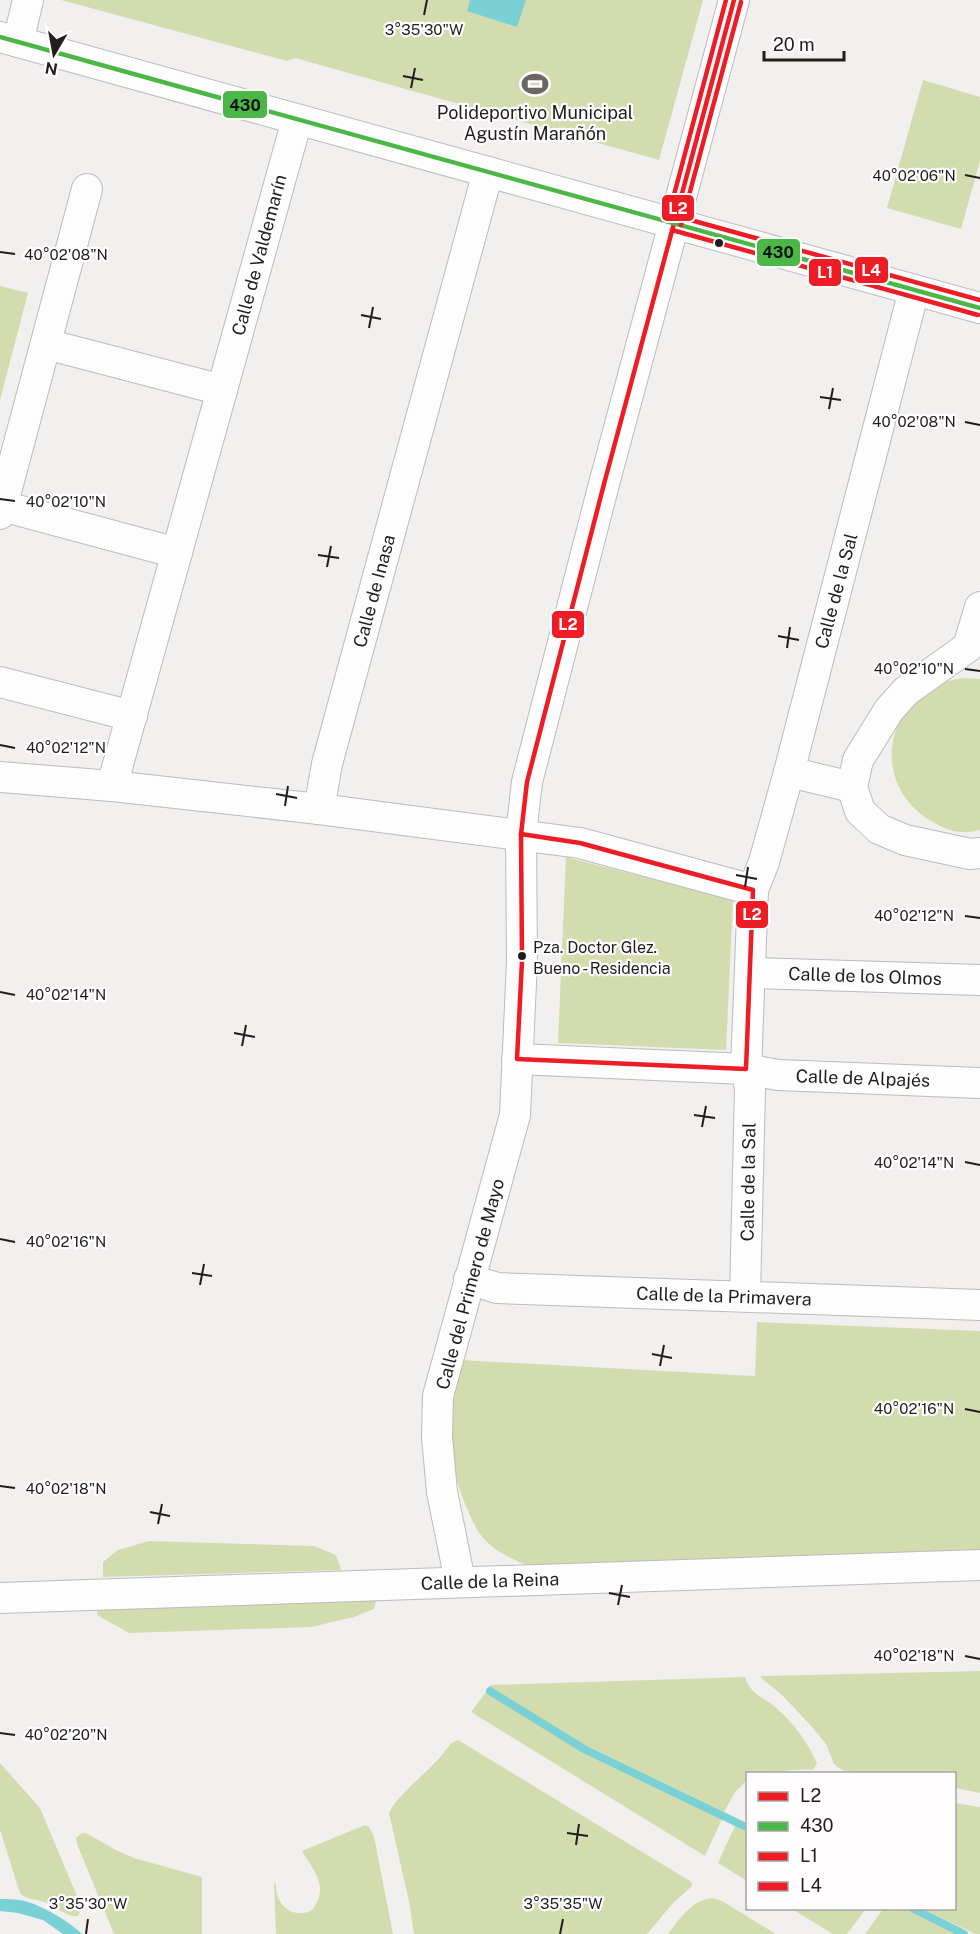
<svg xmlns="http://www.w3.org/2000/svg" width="980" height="1934" viewBox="0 0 980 1934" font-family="'Public Sans',sans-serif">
	<rect width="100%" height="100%" fill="#f2f0ef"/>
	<g fill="#d3dcaf">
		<path d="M 61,0 L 703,0 L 659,160 L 295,58 L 287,61 Z"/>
		<path d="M 923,80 L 980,97 L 980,161 L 961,229 L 887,208 Z"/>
		<path d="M 0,286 L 28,293 L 0,400 Z"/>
		<path d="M 963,678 L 980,679 L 980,830 C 974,831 967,833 962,832 C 950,832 937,825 928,819 C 877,786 881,718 932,687 C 941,682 953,680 963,678 Z"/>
		<path d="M 566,857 L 733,900 L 726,1050 L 558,1043 Z"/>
		<path d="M 757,1322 L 980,1331 L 980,1553 L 528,1566 C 513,1559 497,1553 485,1540 C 478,1533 473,1522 469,1513 C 445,1464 450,1411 460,1360 L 755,1376 Z"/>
		<path d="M 149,1541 L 314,1546 L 336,1555 L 341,1570 L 103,1577 L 103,1562 L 118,1550 Z"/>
		<path d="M 377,1597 L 374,1609 L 354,1617 L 311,1627 L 129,1633 L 97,1615 L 98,1607 Z"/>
		<path d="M 980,1671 L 980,1793 L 955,1788 L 954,1774 L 861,1774 L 842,1770 L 834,1764 L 826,1744 L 812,1727 L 782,1695 L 761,1678 L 761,1676 Z"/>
		<path d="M 745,1677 C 749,1693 763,1697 774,1706 C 793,1722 807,1741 817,1763 L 813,1770 C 791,1768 770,1774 748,1774 L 747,1780 L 735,1792 L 724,1812 L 583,1744 L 489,1687 L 491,1685 Z"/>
		<path d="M 486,1692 L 580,1750 L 722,1819 L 705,1856 L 471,1712 Z"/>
		<path d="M 458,1740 L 690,1881 L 692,1884 L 691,1887 L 674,1902 L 647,1934 L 414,1934 L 409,1901 L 389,1813 C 396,1796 428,1772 441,1756 C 447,1749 450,1742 458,1740 Z"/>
		<path d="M 0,1763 L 40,1808 L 82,1908 L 78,1916 C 68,1918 56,1907 47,1903 C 38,1899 26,1900 20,1893 L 0,1830 Z"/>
		<path d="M 955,1803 L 980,1807 L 980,1934 L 975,1934 L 923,1909 L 954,1908 Z"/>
		<path d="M 365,1825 L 369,1827 L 374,1837 L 393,1934 L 276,1934 L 274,1883 L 276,1884 C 275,1905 293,1920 312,1910 C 330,1887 314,1871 302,1851 Z"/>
		<path d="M 735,1826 L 747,1832 L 747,1881 L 718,1863 Z"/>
		<path d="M 82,1833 L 86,1833 L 116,1850 L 134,1858 L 202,1877 L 202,1934 L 114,1934 L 77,1844 L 76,1838 Z"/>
		<path d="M 712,1898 L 722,1901 L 776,1934 L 668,1934 C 679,1919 692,1900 712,1898 Z"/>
		<path d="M 884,1908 L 905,1909 L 958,1934 L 865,1934 Z"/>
		<path d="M 792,1909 L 866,1909 L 847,1934 L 833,1934 Z"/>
	</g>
	<g fill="#79d0d5">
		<path d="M 470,0 L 526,0 L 517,27 L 467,11 Z"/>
		<path d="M 0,1899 C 6,1899 13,1899 19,1900 C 37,1902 69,1921 82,1934 L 63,1934 L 43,1920 L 18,1913 L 0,1911 Z"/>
	</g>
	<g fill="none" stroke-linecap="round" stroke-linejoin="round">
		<g stroke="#79d0d5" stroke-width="8">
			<path d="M 490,1691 L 584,1749 L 748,1828"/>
			<path d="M 912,1908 L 964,1934"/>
		</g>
		<g stroke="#bdbbbb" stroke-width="32">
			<g id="minor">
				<path d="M 0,37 L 980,308"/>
				<path d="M 18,42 L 28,0"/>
				<path d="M 46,344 L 222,390"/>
				<path d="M 2,506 L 177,553"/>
				<path d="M 0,514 L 87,189"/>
				<path d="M 980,607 L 968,647 L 906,691 L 889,710 L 858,760 L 852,787 L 860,811 L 879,829 L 905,840 L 970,854 L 980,853"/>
				<path d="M 0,682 L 132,716"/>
				<path d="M 789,772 L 852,787"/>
				<path d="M 0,777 L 112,786 L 319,809 L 580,843 L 753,890 L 746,1069 L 517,1059"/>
				<path d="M 112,786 L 297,120"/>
				<path d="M 319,809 L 327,764 L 488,172"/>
				<path d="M 753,890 L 764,862 L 789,772 L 914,290"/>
				<path d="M 751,973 L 980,980"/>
				<path d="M 469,1279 L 497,1288 L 980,1305"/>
				<path d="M 745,1296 L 750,1089 L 746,1069 L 778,1075 L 980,1083"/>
				<path d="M 460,1581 L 442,1492 L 437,1437 L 438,1396 L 515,1115 L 522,961 L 521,834 L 527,782 L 604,484 L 734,0"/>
				<path d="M 0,1598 L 980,1565"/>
			</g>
		</g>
		<use href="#minor" stroke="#fdfdfd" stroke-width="30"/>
		<g stroke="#fffdfd" stroke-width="9">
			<g id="bus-1">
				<path d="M 521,834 L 580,843 L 753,890 L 746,1069 L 517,1059 L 522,961 Z"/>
				<path d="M 521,834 L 527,782 L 604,484 L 734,0"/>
			</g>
		</g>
		<g stroke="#fffdfd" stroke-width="9">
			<path id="bus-2" d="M 0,37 L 980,308"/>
		</g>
		<g stroke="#fffdfd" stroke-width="9">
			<g id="bus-3">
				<path d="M 681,225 L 741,2"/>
				<path d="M 672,230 L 978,315"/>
			</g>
		</g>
		<g stroke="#fffdfd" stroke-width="9">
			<g id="bus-4">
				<path d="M 676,216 L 980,300"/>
				<path d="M 667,221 L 726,0"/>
			</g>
		</g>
		<use href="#bus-1" stroke="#ee1c25" stroke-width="4.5"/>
		<use href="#bus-2" stroke="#4ab747" stroke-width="4.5"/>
		<use href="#bus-3" stroke="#ee1c25" stroke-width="4.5"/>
		<use href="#bus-4" stroke="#ee1c25" stroke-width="4.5"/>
	</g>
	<path fill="none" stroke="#1f1e1d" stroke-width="2" d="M 424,15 L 427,0M 403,76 L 423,80M 411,88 L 415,68M 965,175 L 980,178M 0,252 L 15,254M 361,315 L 381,319M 369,328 L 373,307M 820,397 L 841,400M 829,409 L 833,388M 965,422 L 980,425M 0,499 L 15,501M 318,555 L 339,558M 327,567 L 331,546M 778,636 L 799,640M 787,648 L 790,627M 965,669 L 980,671M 0,745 L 15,748M 276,794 L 297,798M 285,806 L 288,786M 736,875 L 757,879M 745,887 L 748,867M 965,916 L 980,918M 0,992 L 15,995M 234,1033 L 255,1037M 242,1046 L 246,1025M 694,1115 L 715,1118M 702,1127 L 706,1106M 965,1162 L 980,1165M 0,1239 L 15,1242M 192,1273 L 212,1276M 200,1285 L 204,1264M 652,1354 L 672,1358M 660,1366 L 664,1345M 965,1409 L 980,1412M 0,1486 L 15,1488M 150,1512 L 170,1516M 158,1524 L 162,1504M 609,1593 L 630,1597M 618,1605 L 622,1585M 965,1656 L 980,1659M 0,1733 L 15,1735M 567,1833 L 588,1836M 576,1845 L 579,1824M 86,1934 L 88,1919M 560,1934 L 563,1919"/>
	<defs>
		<g id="stadium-bare" transform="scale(2.07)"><path d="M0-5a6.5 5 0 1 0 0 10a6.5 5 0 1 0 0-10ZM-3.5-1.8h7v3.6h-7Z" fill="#696866" stroke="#fffdfd" stroke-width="2.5" paint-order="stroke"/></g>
	</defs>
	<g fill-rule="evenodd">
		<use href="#stadium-bare" x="535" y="84"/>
	</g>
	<g fill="#1f1e1d" stroke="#fffdfd" stroke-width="2">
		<circle cx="719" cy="243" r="5"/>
		<circle cx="522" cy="956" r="5"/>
	</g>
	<g text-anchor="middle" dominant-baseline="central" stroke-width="4.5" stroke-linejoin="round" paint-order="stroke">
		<g font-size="16" fill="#1f1e1d" stroke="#fffdfd" text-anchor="start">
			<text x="533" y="947">Pza. Doctor Glez.<tspan x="533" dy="21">Bueno - Residencia</tspan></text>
		</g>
		<g font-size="18" fill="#1f1e1d" stroke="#fffdfd">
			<text x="535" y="112">Polideportivo Municipal<tspan x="535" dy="21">Agustín Marañón</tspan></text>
		</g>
		<g font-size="18" fill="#1f1e1d" stroke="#fffdfd">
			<text transform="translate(259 255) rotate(-75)">Calle de Valdemarín</text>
			<text transform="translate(374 591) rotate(-75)">Calle de Inasa</text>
			<text transform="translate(836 591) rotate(-75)">Calle de la Sal</text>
			<text transform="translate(865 976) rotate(2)">Calle de los Olmos</text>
			<text transform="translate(863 1078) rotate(2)">Calle de Alpajés</text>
			<text transform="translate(748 1182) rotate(-89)">Calle de la Sal</text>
			<text transform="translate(470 1284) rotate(-75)">Calle del Primero de Mayo</text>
			<text transform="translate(724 1296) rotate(2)">Calle de la Primavera</text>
			<text transform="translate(490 1581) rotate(-2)">Calle de la Reina</text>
		</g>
	</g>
	<g font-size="15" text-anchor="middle" fill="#1f1e1d" stroke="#fffdfd" stroke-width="4.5" stroke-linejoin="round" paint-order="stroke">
		<text x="424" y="35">3°35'30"W</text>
		<text x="914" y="181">40°02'06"N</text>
		<text x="66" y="260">40°02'08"N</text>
		<text x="914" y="427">40°02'08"N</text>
		<text x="66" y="507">40°02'10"N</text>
		<text x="914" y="674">40°02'10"N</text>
		<text x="66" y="753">40°02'12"N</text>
		<text x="914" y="921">40°02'12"N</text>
		<text x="66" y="1000">40°02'14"N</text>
		<text x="914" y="1168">40°02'14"N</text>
		<text x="66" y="1247">40°02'16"N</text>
		<text x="914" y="1414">40°02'16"N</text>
		<text x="66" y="1494">40°02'18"N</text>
		<text x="914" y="1661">40°02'18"N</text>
		<text x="66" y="1740">40°02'20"N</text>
		<text x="88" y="1909">3°35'30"W</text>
		<text x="563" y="1909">3°35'35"W</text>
	</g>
	<g stroke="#fffdfd" stroke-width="2">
		<rect x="222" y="90" width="46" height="29" rx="6" fill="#4ab747"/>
		<rect x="661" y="194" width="34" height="28" rx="6" fill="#ee1c25"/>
		<rect x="756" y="238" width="45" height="29" rx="6" fill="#4ab747"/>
		<rect x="854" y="256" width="35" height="28" rx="6" fill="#ee1c25"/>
		<rect x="808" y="258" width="34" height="29" rx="6" fill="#ee1c25"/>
		<rect x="551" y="610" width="34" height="29" rx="6" fill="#ee1c25"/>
		<rect x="735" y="900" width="34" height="29" rx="6" fill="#ee1c25"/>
	</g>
	<g font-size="16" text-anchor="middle" font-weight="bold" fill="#fff">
		<text x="678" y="214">L2</text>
		<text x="871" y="276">L4</text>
		<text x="825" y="278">L1</text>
		<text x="568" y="630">L2</text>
		<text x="752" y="920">L2</text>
	</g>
	<g font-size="16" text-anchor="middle" font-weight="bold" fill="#111">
		<text x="245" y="111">430</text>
		<text x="778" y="258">430</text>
	</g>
	<rect x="746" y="1772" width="210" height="138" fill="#fffdfd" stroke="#a5a4a3" stroke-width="1.5"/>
	<rect x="758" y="1792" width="30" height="9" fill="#ee1c25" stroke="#a5a4a3" stroke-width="1.5"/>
	<text x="800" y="1802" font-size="18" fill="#1f1e1d">L2</text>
	<rect x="758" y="1822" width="30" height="9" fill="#4ab747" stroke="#a5a4a3" stroke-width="1.5"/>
	<text x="800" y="1832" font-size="18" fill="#1f1e1d">430</text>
	<rect x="758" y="1852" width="30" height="9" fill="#ee1c25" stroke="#a5a4a3" stroke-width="1.5"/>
	<text x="800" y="1862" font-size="18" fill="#1f1e1d">L1</text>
	<rect x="758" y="1882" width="30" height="9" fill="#ee1c25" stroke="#a5a4a3" stroke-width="1.5"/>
	<text x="800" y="1892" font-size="18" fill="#1f1e1d">L4</text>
	<g transform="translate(54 54) rotate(190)" stroke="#fffdfd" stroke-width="4.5" paint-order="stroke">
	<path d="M0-4.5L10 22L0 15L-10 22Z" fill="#1f1e1d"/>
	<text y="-9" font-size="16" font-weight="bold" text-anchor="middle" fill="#1f1e1d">N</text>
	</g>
	<path d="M764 51v9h80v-9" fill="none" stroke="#1f1e1d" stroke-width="3"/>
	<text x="773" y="51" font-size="18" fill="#1f1e1d" stroke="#fffdfd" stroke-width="4.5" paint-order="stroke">20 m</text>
</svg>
